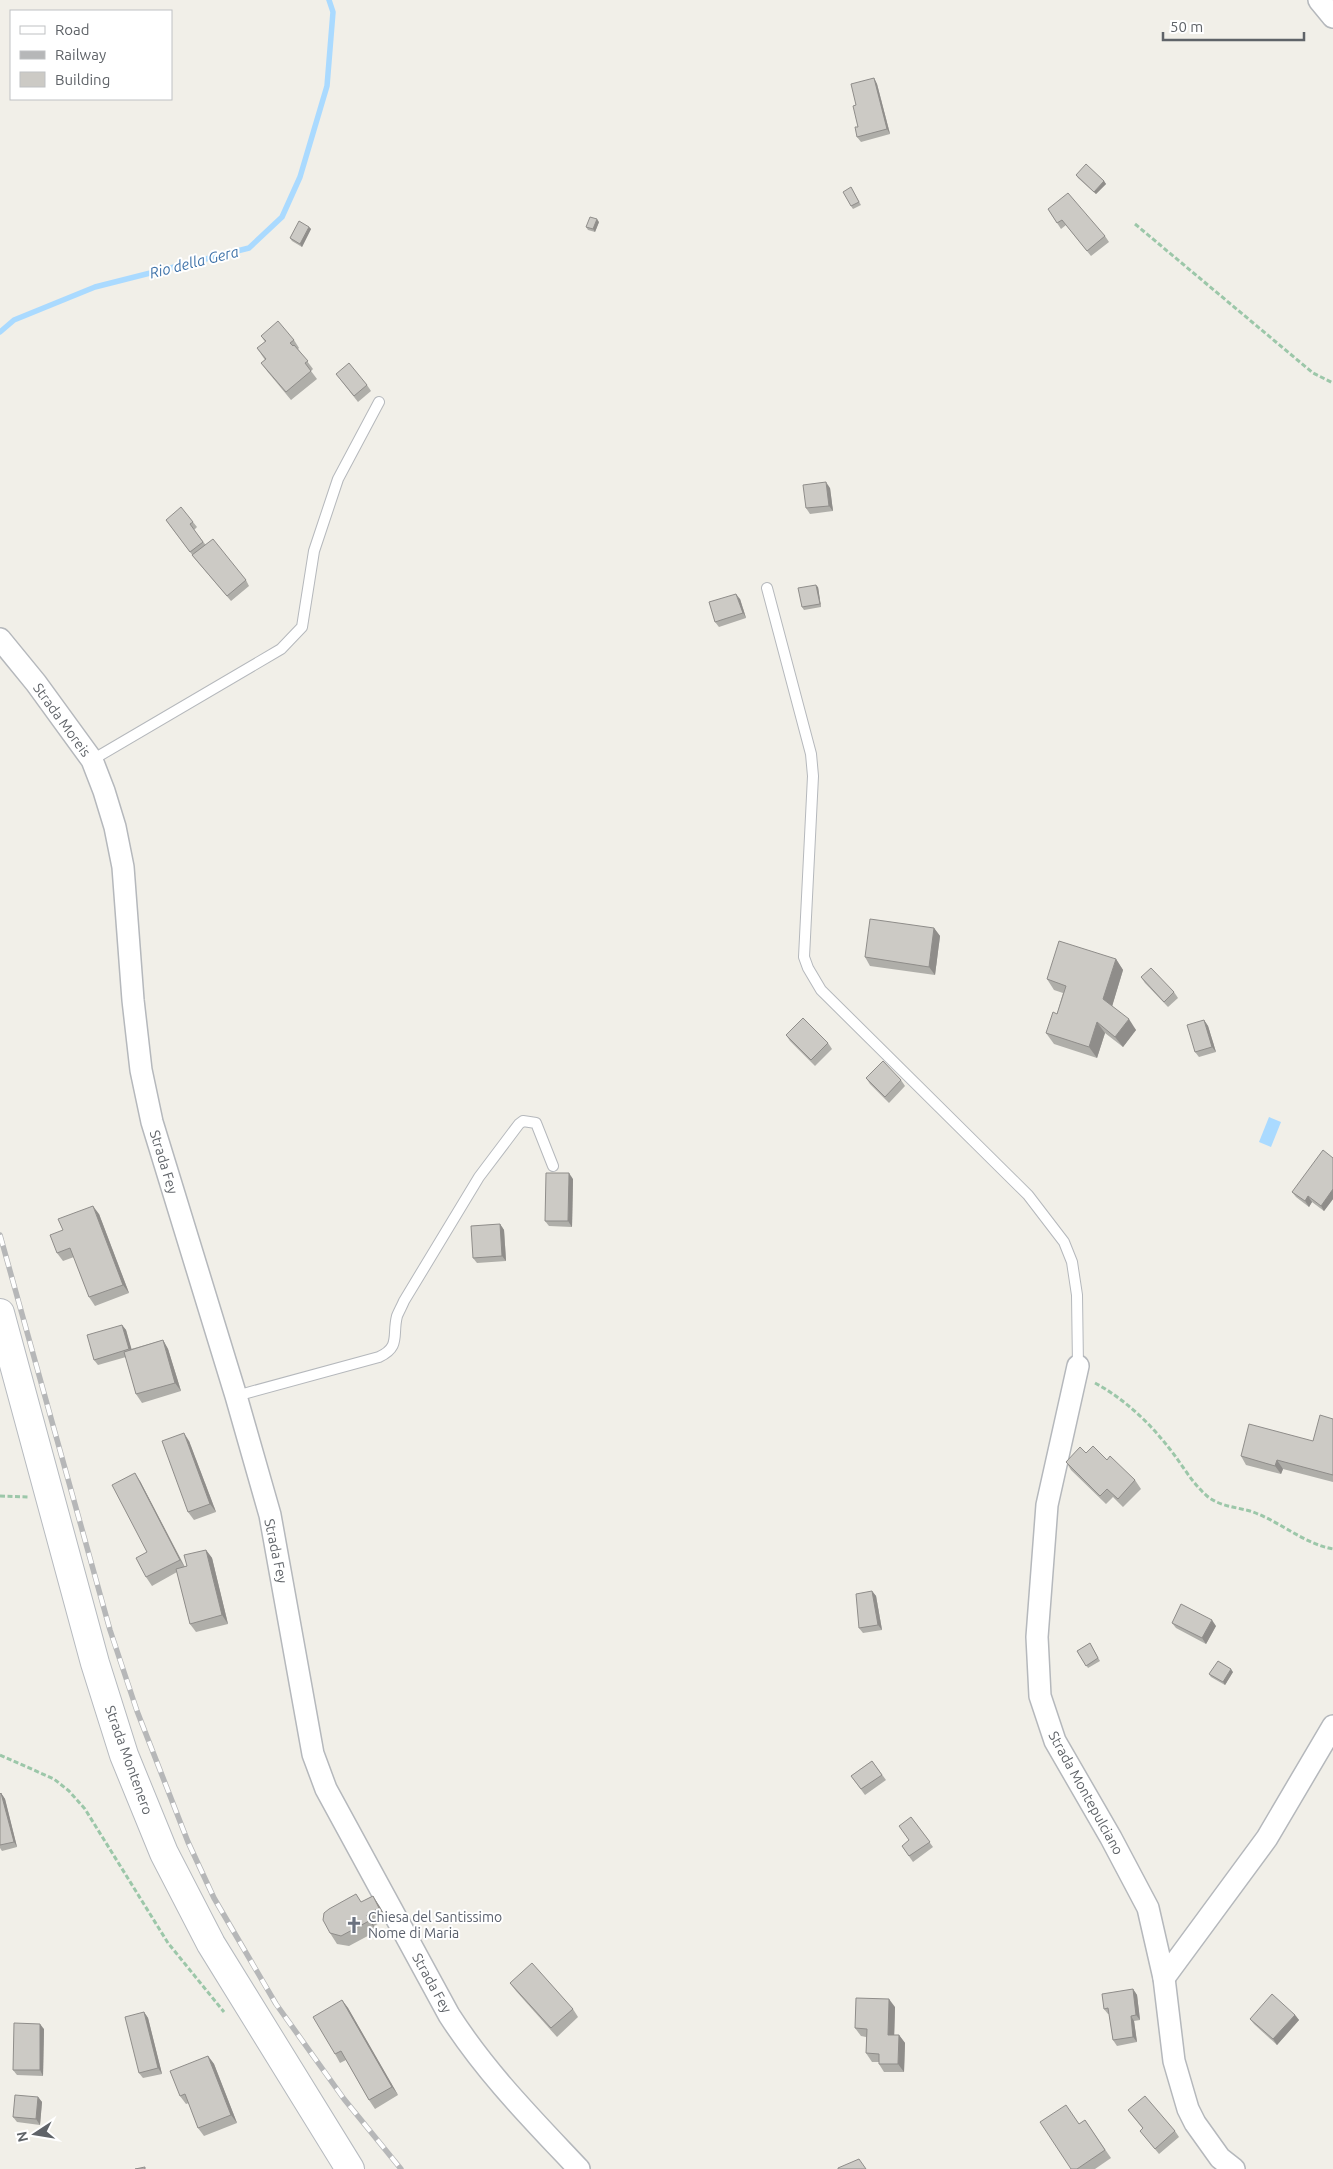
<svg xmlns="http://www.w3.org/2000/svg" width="1333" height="2169" viewBox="0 0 1333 2169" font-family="Ubuntu,sans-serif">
	<rect width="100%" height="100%" fill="#f1efe8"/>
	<path fill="#aadaff" d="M 1269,1117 L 1281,1122 L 1271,1147 L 1259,1142 Z"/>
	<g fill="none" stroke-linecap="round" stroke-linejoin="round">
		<path stroke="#aadaff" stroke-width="5.5" d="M 0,332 L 14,320 L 95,287 L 249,248 L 282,217 L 300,177 L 327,86 L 333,12 L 329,0"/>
		<g stroke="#b5b8bc" stroke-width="12">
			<g id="lane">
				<path d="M 767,588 L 811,754 L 813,776 L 804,957 L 808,968 L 821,990 L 1028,1195 L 1064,1242 L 1072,1262 L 1077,1295 L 1078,1366"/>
				<path d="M 92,760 L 281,649 L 302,627 L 314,551 L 338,479 L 379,402"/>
				<path d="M 236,1396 L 379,1357 C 401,1347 392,1335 397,1316 C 399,1311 402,1306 404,1301 L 479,1177 L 519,1124 L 523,1121 L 536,1123 L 553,1166"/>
			</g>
		</g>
		<g stroke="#b5b8bc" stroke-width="24">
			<g id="street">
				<path d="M 1319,0 L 1333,17"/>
				<path d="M 0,639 L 36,683 L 92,760 L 104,791 L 115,827 L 123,867 L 133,1000 L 141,1070 L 152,1122 L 236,1396 L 270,1515 L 313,1754 L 326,1789 L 449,2015 C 487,2074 532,2119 579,2169"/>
				<path d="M 1078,1366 L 1047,1505 L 1037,1637 L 1040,1696 L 1055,1741 L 1111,1838 L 1148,1908 L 1164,1978 L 1174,2061 L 1188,2109 L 1195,2123 L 1220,2158 L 1234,2169"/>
				<path d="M 1164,1978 L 1267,1838 L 1333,1726"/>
			</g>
		</g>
		<g stroke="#b6babf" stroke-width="30">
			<path id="secondary" d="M 0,1313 L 95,1663 L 124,1755 L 164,1853 L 211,1944 L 350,2169"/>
		</g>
		<g stroke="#9cc7a9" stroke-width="3" stroke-dasharray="5 2.5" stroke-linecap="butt">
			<path d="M 1135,224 L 1313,373 L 1333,383"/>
			<path d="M 1095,1383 C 1123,1398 1149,1422 1169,1448 C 1182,1464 1191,1482 1207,1496 C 1219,1506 1235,1507 1250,1511 C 1280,1521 1302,1543 1333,1549"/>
			<path d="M 0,1496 L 28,1497"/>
			<path d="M 0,1755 L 54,1779 L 69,1791 L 85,1809 L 168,1943 L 224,2012"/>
		</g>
		<use href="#lane" stroke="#fff" stroke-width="10"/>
		<use href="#street" stroke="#fff" stroke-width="21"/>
		<use href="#secondary" stroke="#fff" stroke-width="28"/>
		<g stroke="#b6b7b8" stroke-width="5.5">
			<path id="rail" d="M 0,1235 L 110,1630 L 137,1711 L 188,1842 L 214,1898 L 276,2004 L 344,2099 L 401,2169"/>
		</g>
		<use href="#rail" stroke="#fff" stroke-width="4" stroke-dasharray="11" stroke-linecap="butt"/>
	</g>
	<g fill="#afaea9">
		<path d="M 874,78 L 877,84 L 890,134 L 861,142 L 857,137 L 858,127 L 856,105 Z"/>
		<path d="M 1076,175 L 1104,181 L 1106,184 L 1096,194 L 1078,178 Z"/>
		<path d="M 851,187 L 861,205 L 853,209 L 851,206 Z"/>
		<path d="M 1048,209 L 1105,236 L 1109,242 L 1091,256 L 1066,225 L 1061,229 Z"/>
		<path d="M 599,222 L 595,232 L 588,230 L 586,227 Z"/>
		<path d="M 309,227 L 311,229 L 302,247 L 292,241 L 290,238 Z"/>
		<path d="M 261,336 L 294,340 L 299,348 L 298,349 L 313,369 L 311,371 L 317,379 L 291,400 L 267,371 L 261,363 L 265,360 L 257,348 L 265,342 Z"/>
		<path d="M 336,374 L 367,385 L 371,391 L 358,402 Z"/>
		<path d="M 830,488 L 833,511 L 810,514 L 806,508 Z"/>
		<path d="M 166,520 L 193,522 L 197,527 L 194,530 L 205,544 L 246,580 L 249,586 L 231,601 L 196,560 Z"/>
		<path d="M 818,587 L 821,607 L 804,610 L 802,607 Z"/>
		<path d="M 740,599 L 746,618 L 719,627 L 715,622 Z"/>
		<path d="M 934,928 L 940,936 L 935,975 L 870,966 L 865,957 Z"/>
		<path d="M 1116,959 L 1123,970 L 1112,1006 L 1136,1030 L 1123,1047 L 1105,1033 L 1097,1058 L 1054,1044 L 1046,1033 L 1057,1014 L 1063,993 L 1054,990 L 1047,979 Z"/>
		<path d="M 1141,977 L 1174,992 L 1178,998 L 1168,1007 L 1145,983 Z"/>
		<path d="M 1204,1020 L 1208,1026 L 1216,1052 L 1199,1057 L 1195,1052 Z"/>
		<path d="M 786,1035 L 828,1043 L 832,1049 L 815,1066 L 790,1041 Z"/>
		<path d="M 866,1078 L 901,1080 L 905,1086 L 889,1103 L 870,1084 Z"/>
		<path d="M 1333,1158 L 1333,1199 L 1324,1211 L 1312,1202 L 1309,1207 L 1296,1197 L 1292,1192 Z"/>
		<path d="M 573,1179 L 572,1227 L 549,1226 L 545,1221 Z"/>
		<path d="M 99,1214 L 129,1293 L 95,1306 L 89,1297 L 74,1257 L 63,1261 L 57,1253 L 63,1230 Z"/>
		<path d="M 500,1224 L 504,1230 L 506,1261 L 477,1263 L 473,1258 Z"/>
		<path d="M 122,1325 L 126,1330 L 131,1349 L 163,1340 L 168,1349 L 181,1391 L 142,1403 L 136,1394 L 126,1357 L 98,1365 L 94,1360 Z"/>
		<path d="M 1333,1419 L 1333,1482 L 1283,1469 L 1281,1474 L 1246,1465 L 1241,1456 L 1313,1441 Z"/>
		<path d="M 189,1441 L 216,1512 L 194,1520 L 188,1512 Z"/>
		<path d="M 1086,1453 L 1135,1480 L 1141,1489 L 1123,1507 L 1113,1497 L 1106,1504 L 1071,1470 L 1066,1462 Z"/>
		<path d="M 140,1481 L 185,1567 L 187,1566 L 206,1550 L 212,1558 L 228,1624 L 196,1632 L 190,1624 L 177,1572 L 152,1586 L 146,1577 L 147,1552 Z"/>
		<path d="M 872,1591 L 876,1596 L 882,1630 L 863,1633 L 859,1628 Z"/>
		<path d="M 1172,1623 L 1216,1626 L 1206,1644 L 1176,1628 Z"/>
		<path d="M 1090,1643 L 1100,1661 L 1088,1668 L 1077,1651 Z"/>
		<path d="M 1233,1672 L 1225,1685 L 1211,1677 L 1209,1674 Z"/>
		<path d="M 872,1761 L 886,1780 L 865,1795 L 851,1776 Z"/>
		<path d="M 1,1793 L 5,1799 L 17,1847 L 2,1851 L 0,1848 L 0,1794 Z"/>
		<path d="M 911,1817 L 933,1847 L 913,1862 L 902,1846 L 909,1840 Z"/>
		<path d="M 373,1896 L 380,1907 L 387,1919 L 374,1926 L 377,1931 L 349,1946 L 337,1944 L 330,1933 L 362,1902 Z"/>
		<path d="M 510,1983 L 573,2009 L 578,2017 L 557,2037 L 516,1991 Z"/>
		<path d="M 1133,1989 L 1137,1995 L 1140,2020 L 1134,2021 L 1137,2042 L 1117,2046 L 1113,2040 L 1109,2014 L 1108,2014 L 1104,2009 Z"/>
		<path d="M 342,2000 L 348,2008 L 398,2095 L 375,2109 L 369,2100 L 346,2060 L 340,2063 L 335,2054 Z"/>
		<path d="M 895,2007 L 894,2035 L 899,2035 L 905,2043 L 904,2072 L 884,2072 L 879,2064 L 879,2062 L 872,2062 L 866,2053 L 866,2037 L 861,2036 L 855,2028 Z"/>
		<path d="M 144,2012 L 148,2018 L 162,2074 L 143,2078 L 139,2073 Z"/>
		<path d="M 1295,2015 L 1299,2020 L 1277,2045 L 1254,2024 L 1250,2019 Z"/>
		<path d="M 44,2029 L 43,2076 L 17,2075 L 13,2070 Z"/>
		<path d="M 208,2056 L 214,2064 L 237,2123 L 204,2136 L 198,2128 L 189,2103 L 186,2104 L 180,2096 Z"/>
		<path d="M 38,2097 L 42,2102 L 40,2125 L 17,2122 L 13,2117 Z"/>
		<path d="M 1128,2110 L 1175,2131 L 1179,2137 L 1159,2154 L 1140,2131 L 1143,2129 Z"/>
		<path d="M 1085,2120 L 1111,2158 L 1095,2169 L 1071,2169 Z"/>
	</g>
	<g fill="#8f8d8a">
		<path d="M 874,78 L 877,84 L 890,134 L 887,129 Z"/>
		<path d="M 1104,181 L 1106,184 L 1096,194 L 1094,192 Z"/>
		<path d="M 597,219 L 599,222 L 595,232 L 593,229 Z"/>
		<path d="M 309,227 L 311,229 L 302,247 L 300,244 Z"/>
		<path d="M 826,482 L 830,488 L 833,511 L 829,506 Z"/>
		<path d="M 816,585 L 818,587 L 821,607 L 820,604 Z"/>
		<path d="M 736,594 L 740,599 L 746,618 L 743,613 Z"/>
		<path d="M 934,928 L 940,936 L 935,975 L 929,967 Z"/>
		<path d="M 1116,959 L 1123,970 L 1111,1010 L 1103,999 Z"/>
		<path d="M 1129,1019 L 1136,1030 L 1123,1047 L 1115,1037 Z"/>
		<path d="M 1204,1020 L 1208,1026 L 1216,1052 L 1212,1047 Z"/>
		<path d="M 1097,1022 L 1105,1033 L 1097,1058 L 1089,1047 Z"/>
		<path d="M 569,1173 L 573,1179 L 572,1227 L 568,1221 Z"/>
		<path d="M 1333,1189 L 1333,1199 L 1324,1211 L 1321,1206 Z"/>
		<path d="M 1308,1196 L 1312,1202 L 1309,1207 L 1305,1201 Z"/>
		<path d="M 93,1206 L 99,1214 L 129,1293 L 123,1285 Z"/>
		<path d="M 500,1224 L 504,1230 L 506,1261 L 502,1256 Z"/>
		<path d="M 122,1325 L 126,1330 L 133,1354 L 129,1349 Z"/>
		<path d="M 163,1340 L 168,1349 L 181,1391 L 175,1383 Z"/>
		<path d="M 184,1433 L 189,1441 L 216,1512 L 210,1504 Z"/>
		<path d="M 1277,1460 L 1283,1469 L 1281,1474 L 1275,1466 Z"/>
		<path d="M 135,1473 L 140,1481 L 185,1568 L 180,1560 Z"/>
		<path d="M 206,1550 L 212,1558 L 228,1624 L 222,1615 Z"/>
		<path d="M 872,1591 L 876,1596 L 882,1630 L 878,1625 Z"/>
		<path d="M 1212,1620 L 1216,1626 L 1206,1644 L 1202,1638 Z"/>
		<path d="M 1231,1669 L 1233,1672 L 1225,1685 L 1223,1682 Z"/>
		<path d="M 1,1793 L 5,1799 L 17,1847 L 14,1842 Z"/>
		<path d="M 373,1896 L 380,1907 L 387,1919 L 379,1908 Z"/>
		<path d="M 367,1915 L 374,1926 L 377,1931 L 369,1921 Z"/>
		<path d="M 1133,1989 L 1137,1995 L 1140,2020 L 1136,2015 Z"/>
		<path d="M 889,1999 L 895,2007 L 894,2043 L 888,2035 Z"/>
		<path d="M 342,2000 L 348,2008 L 398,2095 L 392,2087 Z"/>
		<path d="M 144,2012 L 148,2018 L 162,2074 L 158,2068 Z"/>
		<path d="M 1295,2015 L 1299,2020 L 1277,2045 L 1273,2039 Z"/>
		<path d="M 1131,2016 L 1134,2021 L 1137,2042 L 1133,2037 Z"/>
		<path d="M 40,2024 L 44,2029 L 43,2076 L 40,2070 Z"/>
		<path d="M 899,2035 L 905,2043 L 904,2072 L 898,2064 Z"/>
		<path d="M 208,2056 L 214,2064 L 237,2123 L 231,2115 Z"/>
		<path d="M 38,2097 L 42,2102 L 40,2125 L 36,2119 Z"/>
	</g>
	<g fill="#cccac5" stroke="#8f8d8a">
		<path d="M 874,78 L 887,129 L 857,137 L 855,127 L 858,127 L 853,106 L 856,105 L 851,84 Z"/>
		<path d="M 1086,164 L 1104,181 L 1094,192 L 1076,175 Z"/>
		<path d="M 851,187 L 859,202 L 851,206 L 843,192 Z"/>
		<path d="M 1068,193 L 1105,236 L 1087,251 L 1062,220 L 1057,223 L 1048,209 Z"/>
		<path d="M 590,217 L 597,219 L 593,229 L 586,227 Z"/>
		<path d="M 299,221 L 309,227 L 300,244 L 290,238 Z"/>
		<path d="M 278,321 L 294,340 L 290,343 L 293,346 L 294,345 L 308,361 L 305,363 L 311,371 L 286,392 L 261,363 L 266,359 L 257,348 L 266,341 L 261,336 Z"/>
		<path d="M 349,363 L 367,385 L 354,396 L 336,374 Z"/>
		<path d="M 826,482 L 829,506 L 806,508 L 803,485 Z"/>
		<path d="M 181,507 L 193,522 L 190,524 L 203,542 L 190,552 L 166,520 Z"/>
		<path d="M 213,539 L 246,580 L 227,596 L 192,555 Z"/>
		<path d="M 816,585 L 820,604 L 802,607 L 798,588 Z"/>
		<path d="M 736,594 L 743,613 L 715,622 L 709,602 Z"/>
		<path d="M 870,919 L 934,928 L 929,967 L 865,957 Z"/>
		<path d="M 1059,941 L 1116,959 L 1103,999 L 1129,1019 L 1115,1037 L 1097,1022 L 1089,1047 L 1046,1033 L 1053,1012 L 1057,1014 L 1066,986 L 1047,979 Z"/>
		<path d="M 1151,968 L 1174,992 L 1164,1002 L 1141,977 Z"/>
		<path d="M 803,1018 L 828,1043 L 811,1060 L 786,1035 Z"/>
		<path d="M 1204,1020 L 1212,1047 L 1195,1052 L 1187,1025 Z"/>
		<path d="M 883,1061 L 901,1080 L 885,1097 L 866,1078 Z"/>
		<path d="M 1323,1150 L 1333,1158 L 1333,1189 L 1321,1206 L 1308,1196 L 1305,1201 L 1292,1192 Z"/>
		<path d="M 546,1173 L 569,1173 L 568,1221 L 545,1221 Z"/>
		<path d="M 93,1206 L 123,1285 L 89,1297 L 70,1248 L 57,1253 L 50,1235 L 63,1230 L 58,1219 Z"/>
		<path d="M 500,1224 L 502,1256 L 473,1258 L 471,1226 Z"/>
		<path d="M 122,1325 L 129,1349 L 94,1360 L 87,1335 Z"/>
		<path d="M 163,1340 L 175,1383 L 136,1394 L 124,1352 Z"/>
		<path d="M 1320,1415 L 1333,1419 L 1333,1475 L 1277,1460 L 1275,1466 L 1241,1456 L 1249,1424 L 1313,1441 Z"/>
		<path d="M 184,1433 L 210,1504 L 188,1512 L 162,1441 Z"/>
		<path d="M 1093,1446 L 1107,1460 L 1110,1456 L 1135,1480 L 1118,1499 L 1107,1489 L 1100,1496 L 1066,1462 L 1080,1447 L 1086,1453 Z"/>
		<path d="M 135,1473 L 180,1560 L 146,1577 L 136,1558 L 147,1552 L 112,1485 Z"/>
		<path d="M 206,1550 L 222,1615 L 190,1624 L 176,1569 L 187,1566 L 184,1555 Z"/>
		<path d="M 872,1591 L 878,1625 L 859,1628 L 856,1594 Z"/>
		<path d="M 1181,1604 L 1212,1620 L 1202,1638 L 1172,1623 Z"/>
		<path d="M 1090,1643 L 1098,1658 L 1086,1666 L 1077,1651 Z"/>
		<path d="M 1218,1661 L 1231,1669 L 1223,1682 L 1209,1674 Z"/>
		<path d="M 872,1761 L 882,1775 L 861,1789 L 851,1776 Z"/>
		<path d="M 1,1793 L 14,1842 L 0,1845 L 0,1794 Z"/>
		<path d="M 911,1817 L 930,1842 L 909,1856 L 902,1846 L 909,1840 L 899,1826 Z"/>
		<path d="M 356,1894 L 361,1902 L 373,1896 L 379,1908 L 367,1915 L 369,1921 L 341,1936 L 330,1933 L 323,1920 L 324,1913 L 329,1909 Z"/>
		<path d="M 532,1963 L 573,2009 L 551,2028 L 510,1983 Z"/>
		<path d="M 1133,1989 L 1136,2015 L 1131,2016 L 1133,2037 L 1113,2040 L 1108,2008 L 1104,2009 L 1102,1994 Z"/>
		<path d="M 1272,1994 L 1295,2015 L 1273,2039 L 1250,2019 Z"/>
		<path d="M 856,1998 L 889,1999 L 888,2035 L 899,2035 L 898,2064 L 879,2064 L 879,2054 L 866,2053 L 867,2029 L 855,2028 Z"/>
		<path d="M 342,2000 L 392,2087 L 369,2100 L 341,2051 L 335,2054 L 313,2017 Z"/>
		<path d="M 144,2012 L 158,2068 L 139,2073 L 125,2017 Z"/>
		<path d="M 14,2023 L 40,2024 L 40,2070 L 13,2070 Z"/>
		<path d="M 208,2056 L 231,2115 L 198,2128 L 185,2094 L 180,2096 L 170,2071 Z"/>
		<path d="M 15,2095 L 38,2097 L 36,2119 L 13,2117 Z"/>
		<path d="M 1145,2096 L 1175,2131 L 1155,2149 L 1140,2131 L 1143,2128 L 1128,2110 Z"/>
		<path d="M 1066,2105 L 1079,2124 L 1085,2120 L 1105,2150 L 1077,2169 L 1071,2169 L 1040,2122 Z"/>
		<path d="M 859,2159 L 866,2169 L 838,2169 L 838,2168 Z"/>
		<path d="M 145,2167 L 145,2169 L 135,2169 Z"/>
	</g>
	<defs>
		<g id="church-bare" transform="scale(1.35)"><path d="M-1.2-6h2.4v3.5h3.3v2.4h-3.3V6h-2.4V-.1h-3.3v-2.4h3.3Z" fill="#6b7280" stroke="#fff" stroke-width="2.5" paint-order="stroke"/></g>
	</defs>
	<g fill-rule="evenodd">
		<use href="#church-bare" x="354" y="1925"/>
	</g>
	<g text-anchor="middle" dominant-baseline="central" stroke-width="4" stroke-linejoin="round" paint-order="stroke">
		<g font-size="14" fill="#5f6368" stroke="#fff">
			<text transform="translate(62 720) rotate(54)">Strada Moreis</text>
			<text transform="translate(164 1162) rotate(73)">Strada Fey</text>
			<text transform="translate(276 1551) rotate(78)">Strada Fey</text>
			<text transform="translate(129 1760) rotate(70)">Strada Montenero</text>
			<text transform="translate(1086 1793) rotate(61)">Strada Montepulciano</text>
			<text transform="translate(432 1983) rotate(61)">Strada Fey</text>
		</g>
		<g font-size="14" fill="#5b616d" stroke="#fff" text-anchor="start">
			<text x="368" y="1917">Chiesa del Santissimo<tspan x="368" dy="16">Nome di Maria</tspan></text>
		</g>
		<g font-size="15" font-style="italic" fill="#4174aa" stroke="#fff">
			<text transform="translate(194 262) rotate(-14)">Rio della Gera</text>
		</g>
	</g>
	<rect x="10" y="10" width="162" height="90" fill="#ffffff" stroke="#bfc1c3"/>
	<rect x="20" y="26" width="25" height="8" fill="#ffffff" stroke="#bfc1c3"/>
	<text x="55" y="35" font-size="15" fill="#5f6368">Road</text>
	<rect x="20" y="51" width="25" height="8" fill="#b6b7b8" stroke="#bfc1c3"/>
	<text x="55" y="60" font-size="15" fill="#5f6368">Railway</text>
	<rect x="20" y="72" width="25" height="15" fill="#cccac5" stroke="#bfc1c3"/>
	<text x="55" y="85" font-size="15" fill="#5f6368">Building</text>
	<g transform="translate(35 2134) rotate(258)" stroke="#ffffff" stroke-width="4" paint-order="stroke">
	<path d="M0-4L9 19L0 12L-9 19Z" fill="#5f6368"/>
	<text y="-8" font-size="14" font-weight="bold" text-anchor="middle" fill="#5f6368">N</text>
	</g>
	<path d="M1163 32v8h141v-8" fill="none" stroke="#5f6368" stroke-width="2.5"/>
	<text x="1170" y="32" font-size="15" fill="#5f6368" stroke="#ffffff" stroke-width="4" paint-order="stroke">50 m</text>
</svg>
